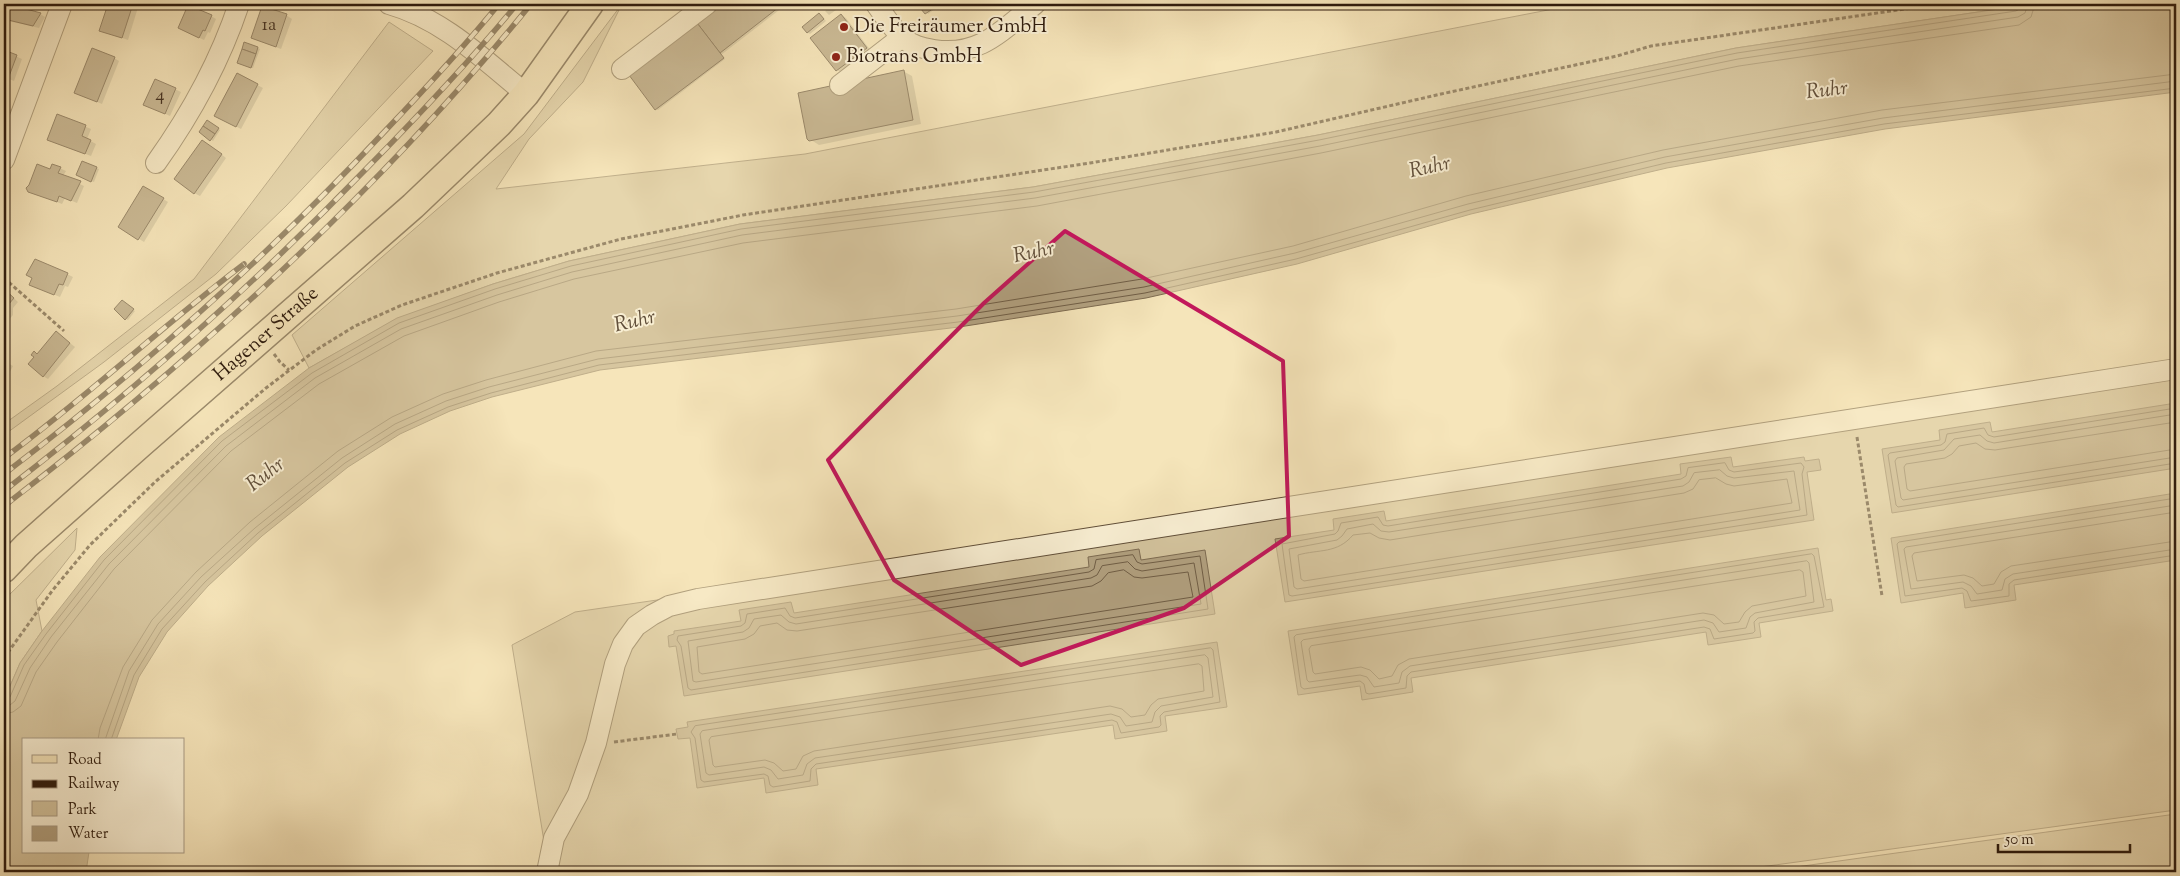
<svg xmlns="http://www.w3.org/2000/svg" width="2180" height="876" viewBox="0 0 2180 876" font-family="'Sorts Mill Goudy',serif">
	<rect width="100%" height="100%" fill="#f5e5ba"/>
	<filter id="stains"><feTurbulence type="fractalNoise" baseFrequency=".004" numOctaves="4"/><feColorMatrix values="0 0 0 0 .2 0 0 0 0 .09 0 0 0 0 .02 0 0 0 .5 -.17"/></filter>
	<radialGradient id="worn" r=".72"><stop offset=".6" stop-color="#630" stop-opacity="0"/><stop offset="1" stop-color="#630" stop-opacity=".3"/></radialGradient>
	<g fill="#d3c39d" stroke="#806f55">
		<path d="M 622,4 L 583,82 L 529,139 L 496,189 L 805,154 L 1579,4 L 2032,4 L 1736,48 L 1318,135 L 1033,187 L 740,224 L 569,261 L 493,284 L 397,319 L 309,368 L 292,335 L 524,134 Z"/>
		<path d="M 389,22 L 433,51 L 286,206 L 216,274 L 104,362 L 4,435 L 4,424 L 57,386 L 194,279 Z"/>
		<path d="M 2176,368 L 2176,810 L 1724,872 L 549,872 L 512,645 L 575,612 L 1841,427 Z"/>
		<path d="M 77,528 L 75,550 L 36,600 L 42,631 L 20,663 L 4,700 L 4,600 Z"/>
		<path d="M 2176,814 L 2176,872 L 1760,872 Z"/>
	</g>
	<g fill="#b1a07f" stroke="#7d6b51">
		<path d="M 2032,4 L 2176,4 L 2176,92 L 1885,129 L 1667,168 L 1471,214 L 1297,264 L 1146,298 L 959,327 L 600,370 L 492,397 L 450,411 L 400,434 L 348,467 L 262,536 L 208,586 L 167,632 L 139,677 L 116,740 L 24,740 L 24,852 L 89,852 L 86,872 L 4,872 L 4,700 L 20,663 L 42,631 L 100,557 L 219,437 L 309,368 L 397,318 L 493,284 L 569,261 L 740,224 L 1033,187 L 1318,135 L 1736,48 Z"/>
		<path d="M 2176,403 L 2176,468 L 1892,513 L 1882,449 L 1940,440 L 1939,430 L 1990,422 L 1992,432 Z"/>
		<path d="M 1731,457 L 1733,467 L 1804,457 L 1805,461 L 1819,459 L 1821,470 L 1807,472 L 1814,520 L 1285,602 L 1275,539 L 1334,530 L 1333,519 L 1384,511 L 1386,521 L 1681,474 L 1680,464 Z"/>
		<path d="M 2176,493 L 2176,560 L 2014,585 L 2016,600 L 1965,608 L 1963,593 L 1901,603 L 1891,538 Z"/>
		<path d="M 1818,548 L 1826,600 L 1831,599 L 1833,611 L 1759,623 L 1761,637 L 1708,645 L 1706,632 L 1411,678 L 1413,692 L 1362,700 L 1360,686 L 1298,695 L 1288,631 Z"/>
		<path d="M 1139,549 L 1141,560 L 1205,550 L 1215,614 L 684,696 L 676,646 L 669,647 L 668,636 L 674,634 L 674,631 L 741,621 L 739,610 L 791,602 L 794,613 L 1089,567 L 1088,557 Z"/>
		<path d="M 1217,642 L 1227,707 L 1165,716 L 1167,731 L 1115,739 L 1113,725 L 816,769 L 818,785 L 766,793 L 764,778 L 697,788 L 690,738 L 678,739 L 676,729 L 688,727 L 687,722 Z"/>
	</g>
	<g fill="#0003">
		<path d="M 4,4 L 40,14 L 45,17 L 39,28 L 4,20 Z"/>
		<path d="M 109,4 L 139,4 L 128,40 L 100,30 Z"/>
		<path d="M 722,4 L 787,4 L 721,55 L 725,59 L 658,110 L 656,109 L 698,22 Z"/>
		<path d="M 919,4 L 942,4 L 928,14 Z"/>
		<path d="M 832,6 L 836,10 L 829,15 L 825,11 Z"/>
		<path d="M 820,14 L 826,21 L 810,34 L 807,32 Z"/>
		<path d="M 286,15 L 292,19 L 281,49 L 252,38 Z"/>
		<path d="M 841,15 L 846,18 L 871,51 L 842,73 L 837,70 L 812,38 Z"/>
		<path d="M 211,16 L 216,19 L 210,33 L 208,32 L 204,40 L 185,31 Z"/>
		<path d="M 258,48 L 260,49 L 253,68 L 241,64 Z"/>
		<path d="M 4,51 L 22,59 L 14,81 L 4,77 Z"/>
		<path d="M 114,58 L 119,61 L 102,104 L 76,93 Z"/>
		<path d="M 903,71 L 912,76 L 921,124 L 819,145 L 808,138 Z"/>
		<path d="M 237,74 L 263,88 L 241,129 L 216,116 Z"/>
		<path d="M 156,80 L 181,92 L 170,116 L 150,107 Z"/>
		<path d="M 4,106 L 17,113 L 4,138 Z"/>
		<path d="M 58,115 L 91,129 L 87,139 L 96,144 L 91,156 L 54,142 Z"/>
		<path d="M 207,122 L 220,130 L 213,141 L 200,132 Z"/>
		<path d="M 208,144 L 226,158 L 200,196 L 194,193 Z"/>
		<path d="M 83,162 L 99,169 L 94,182 L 77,175 Z"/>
		<path d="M 53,165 L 66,171 L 63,176 L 84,186 L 77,203 L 65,198 L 62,204 L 29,191 L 27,188 L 38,166 L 50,171 Z"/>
		<path d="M 144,187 L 168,202 L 144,242 L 120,227 Z"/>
		<path d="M 67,274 L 73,277 L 68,287 L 65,286 L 60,297 L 36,287 L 33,278 Z"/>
		<path d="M 4,289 L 18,302 L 13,308 L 13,315 L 7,322 L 4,322 Z"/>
		<path d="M 131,309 L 135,311 L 128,320 L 126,319 Z"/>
		<path d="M 61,336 L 75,347 L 48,379 L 43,376 L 38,355 Z"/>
		<path d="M 4,361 L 13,366 L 4,383 Z"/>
	</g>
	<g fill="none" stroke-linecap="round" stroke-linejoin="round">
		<g stroke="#705e46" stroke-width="1">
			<path d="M 2176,408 L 1994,437 L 1988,435 L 1984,428 L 1947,434 L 1945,442 L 1941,445 L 1890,453 L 1888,455 L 1896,505 L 1898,507 L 2176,463"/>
			<path d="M 2176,414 L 1994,443 L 1987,441 L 1980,435 L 1954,439 L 1944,450 L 1897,458 L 1895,461 L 1901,498 L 1903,500 L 2176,457"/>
			<path d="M 2176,422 L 1995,450 L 1985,449 L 1976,443 L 1959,446 L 1952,454 L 1945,458 L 1906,464 L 1904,467 L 1907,489 L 1910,491 L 2176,449"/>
			<path d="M 1725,463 L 1729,470 L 1734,472 L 1801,463 L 1804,467 L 1802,474 L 1807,515 L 1292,596 L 1289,595 L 1282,544 L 1335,534 L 1338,531 L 1341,523 L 1378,517 L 1383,525 L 1388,526 L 1681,479 L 1686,476 L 1688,468 Z"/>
			<path d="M 1720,470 L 1727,476 L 1734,478 L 1794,471 L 1800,510 L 1297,589 L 1294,587 L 1289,549 L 1337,540 L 1342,536 L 1347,529 L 1373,524 L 1381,531 L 1389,532 L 1683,486 L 1689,482 L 1694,473 Z"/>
			<path d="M 1716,478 L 1726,484 L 1734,486 L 1787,479 L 1792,503 L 1304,581 L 1301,579 L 1298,555 C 1319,549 1337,554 1353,535 L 1370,533 L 1379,538 L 1390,540 L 1684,493 L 1693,489 L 1699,480 Z"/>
			<path d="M 2176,498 L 1899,542 L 1897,544 L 1905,596 L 1962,588 L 1967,591 L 1971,601 L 2009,596 L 2009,584 L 2014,580 L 2176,555"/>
			<path d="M 2176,505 L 1906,547 L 1904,549 L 1911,589 L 1963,582 L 1971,586 L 1977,594 L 2002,590 L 2005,579 L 2013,574 L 2176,549"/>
			<path d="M 2176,512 L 1914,553 L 1912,556 L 1917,581 L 1964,575 L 1973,578 L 1982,586 L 1994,584 L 2001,572 L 2011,566 L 2176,541"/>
			<path d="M 1812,554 L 1814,556 L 1824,607 L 1758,618 L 1754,622 L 1755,631 L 1753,633 L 1714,639 L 1710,629 L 1704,627 L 1411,672 L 1407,676 L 1406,688 L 1369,694 L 1366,693 L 1364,684 L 1360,681 L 1304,689 L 1301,687 L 1294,637 L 1296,635 Z"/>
			<path d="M 1133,555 L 1137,562 L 1142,564 L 1200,556 L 1208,609 L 691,690 L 688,688 L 681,646 L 677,640 L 678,636 L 741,626 L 745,623 L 747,614 L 785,608 L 790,616 L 795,618 L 1089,572 L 1094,569 L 1096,560 Z"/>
			<path d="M 1807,561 L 1809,563 L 1814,602 L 1755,613 L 1750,617 L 1746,628 L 1719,632 L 1713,623 L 1704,620 L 1410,666 L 1402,672 L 1399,683 L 1374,687 L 1367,677 L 1360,675 L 1309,682 L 1307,680 L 1301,642 L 1303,640 Z"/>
			<path d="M 1128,562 L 1135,569 L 1142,571 L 1194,563 L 1201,604 L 696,682 L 693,681 L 688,641 L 743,632 L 749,628 L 754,619 L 781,615 L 789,622 L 796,624 L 1091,578 L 1097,575 L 1102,566 Z"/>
			<path d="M 1124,570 L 1134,577 L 1142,578 L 1188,572 L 1193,597 L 702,674 L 699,672 L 697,647 L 745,639 L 754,634 L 760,626 L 777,623 L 787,630 L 797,631 L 1092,586 L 1101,581 L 1108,573 Z"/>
			<path d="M 1800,570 L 1803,572 L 1806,596 L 1752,606 L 1745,612 L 1739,622 L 1724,624 L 1714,615 L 1703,613 L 1409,659 L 1398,665 L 1392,676 L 1379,679 L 1370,670 L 1361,667 L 1315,674 L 1313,672 L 1309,649 L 1311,646 Z"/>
			<path d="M 1211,648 L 1213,650 L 1220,702 L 1164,712 L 1160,716 L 1161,725 L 1159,727 L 1121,733 L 1117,722 L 1112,720 L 816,764 L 811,769 L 810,781 L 773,787 L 770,785 L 768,776 L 764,774 L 704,782 L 701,780 L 695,738 L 691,732 L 695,726 Z"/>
			<path d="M 1205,655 L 1208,658 L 1213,697 L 1161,706 L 1155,712 L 1152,722 L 1126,726 L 1120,717 L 1111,714 L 815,758 L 807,764 L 803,775 L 778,779 L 771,770 L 764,767 L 709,775 L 706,773 L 700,734 L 702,731 Z"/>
			<path d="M 1199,664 L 1202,666 L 1204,691 L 1158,699 L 1151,705 L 1145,715 L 1131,717 L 1122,709 L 1110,706 L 814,751 L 803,756 L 796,769 L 783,771 L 774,763 L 765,760 L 715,767 L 713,765 L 709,740 L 711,737 Z"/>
			<path d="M 4,700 L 10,697 L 24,665 L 46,634 L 104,560 L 222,441 L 312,373 L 399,323 L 495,289 L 571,266 L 741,229 L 1034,192 L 1319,140 L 1737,53 L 2016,11 L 2021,8 L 2021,4"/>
			<path d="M 4,706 L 10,705 L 15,701 L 30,668 L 51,637 L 109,564 L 226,446 L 315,378 L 401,329 L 497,295 L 572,272 L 742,235 L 1035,198 L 1320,146 L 1738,59 L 2018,17 L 2025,13 L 2028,4"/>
			<path d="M 4,714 L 13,712 L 21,706 L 36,672 L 57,642 L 114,569 L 231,451 L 319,384 L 404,336 L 499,302 L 574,279 L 743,243 L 1037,206 L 1321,153 L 1739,66 L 2019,25 L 2031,17 L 2035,4"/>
			<path d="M 98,740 L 100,728 L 123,667 L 152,620 L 196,572 L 250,522 L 338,451 L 392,417 L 443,394 L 486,380 L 596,351 L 956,309 L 1142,279 L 1293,246 L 1466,196 L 1663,150 L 1882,110 L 2176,74"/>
			<path d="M 105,740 L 129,671 L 158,624 L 201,577 L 255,528 L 342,458 L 395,424 L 446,401 L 489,387 L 598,359 L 957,316 L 1144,287 L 1295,253 L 1468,204 L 1665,157 L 1883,118 L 2176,81"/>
			<path d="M 111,740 L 134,675 L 162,629 L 205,582 L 258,533 L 345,463 L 397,430 L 448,407 L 491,393 L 599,365 L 958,322 L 1145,293 L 1296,259 L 1470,210 L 1666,163 L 1884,124 L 2176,88"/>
		</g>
	</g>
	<g fill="#958467" stroke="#2e1b0d">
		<path d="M 4,4 L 7,4 L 41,13 L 33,26 L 4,19 Z"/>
		<path d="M 108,4 L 133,4 L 122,38 L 99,31 Z"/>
		<path d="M 720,4 L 783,4 L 720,53 L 694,19 L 698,21 Z"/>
		<path d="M 917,4 L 940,4 L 925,14 Z"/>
		<path d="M 188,5 L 212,15 L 205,31 L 203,30 L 199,38 L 178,28 Z"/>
		<path d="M 262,6 L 287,14 L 276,47 L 251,38 Z"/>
		<path d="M 819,13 L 824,19 L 807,33 L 802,27 Z"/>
		<path d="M 841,14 L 867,48 L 836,71 L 810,38 Z"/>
		<path d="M 694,19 L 724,58 L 655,110 L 626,71 Z"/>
		<path d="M 244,42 L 258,47 L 256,54 L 242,49 Z"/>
		<path d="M 92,48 L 115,57 L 97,102 L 74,93 Z"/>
		<path d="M 242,49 L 256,54 L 251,68 L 237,63 Z"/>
		<path d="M 4,50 L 17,55 L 8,79 L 4,77 Z"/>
		<path d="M 904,70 L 913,120 L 809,141 L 807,139 L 798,93 Z"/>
		<path d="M 237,73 L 258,84 L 236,127 L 214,116 Z"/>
		<path d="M 155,79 L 176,88 L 165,114 L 143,105 Z"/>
		<path d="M 57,114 L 86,125 L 82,136 L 91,140 L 85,154 L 47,140 Z"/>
		<path d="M 207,120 L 219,128 L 215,134 L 203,126 Z"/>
		<path d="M 203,126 L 215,134 L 210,141 L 199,132 Z"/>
		<path d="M 202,140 L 222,154 L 194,194 L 174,179 Z"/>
		<path d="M 82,161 L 97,167 L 91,182 L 76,175 Z"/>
		<path d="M 37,164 L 50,169 L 52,164 L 61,167 L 58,173 L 81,181 L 71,201 L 59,196 L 57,202 L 28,192 L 26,188 L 29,185 Z"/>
		<path d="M 143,186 L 164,198 L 138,240 L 118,227 Z"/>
		<path d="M 35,259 L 68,273 L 63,285 L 59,284 L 54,295 L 29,285 L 32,278 L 26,275 Z"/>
		<path d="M 4,289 L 14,298 L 8,305 L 8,312 L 4,317 Z"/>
		<path d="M 122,300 L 134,309 L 125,320 L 114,309 Z"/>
		<path d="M 56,331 L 70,343 L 43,377 L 28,364 L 34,357 L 31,355 L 34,351 L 37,354 Z"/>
	</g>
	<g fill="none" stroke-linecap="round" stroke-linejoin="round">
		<g stroke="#604e38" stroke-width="22">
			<g id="minor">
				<path d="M 389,4 C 443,19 483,59 526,94"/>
				<path d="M 876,4 C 884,15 892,28 902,37 C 912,46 922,48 934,50 C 980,57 1002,30 1035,4"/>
				<path d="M 622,69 L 707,4"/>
				<path d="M 840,85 L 902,37"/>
				<path d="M 4,160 L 62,4"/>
				<path d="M 156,163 C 191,114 220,61 239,4"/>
				<path d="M 547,872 L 554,838 L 578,794 L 596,743 L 615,664 L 623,644 L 636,626 L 652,615 L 669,606 L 698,599 L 2176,369"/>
			</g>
		</g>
		<g stroke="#2e1b0d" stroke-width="29">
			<g id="major">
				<path id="s1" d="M 4,569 L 26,546 L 141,444 L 413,206 L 499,124 L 526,94 L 590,4"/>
			</g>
		</g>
		<g stroke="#2e1b0d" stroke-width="3" stroke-dasharray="4 2.5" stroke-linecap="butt">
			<path d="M 4,278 L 64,331"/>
			<path d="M 274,354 L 280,362 L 289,370"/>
			<path d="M 1857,437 L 1882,596"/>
			<path d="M 4,658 L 52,591 L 90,545 L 155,482 L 266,388 L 316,350 L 355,326 L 402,305 L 497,273 L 621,239 L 743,215 L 1090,163 L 1276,132 L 1441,94 L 1617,56 L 1651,46 L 1939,4"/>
			<path d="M 614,742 L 677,734"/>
		</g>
		<use href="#minor" stroke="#f8eed2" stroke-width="20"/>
		<use href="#major" stroke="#f5e5ba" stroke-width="26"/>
		<g stroke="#2e1b0d" stroke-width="5.5">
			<g id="rail">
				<path d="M 4,458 C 87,397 162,326 244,264"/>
				<path d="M 4,474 C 141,370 268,256 386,130 C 425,89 463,48 499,4"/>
				<path d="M 4,491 C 133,392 254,285 367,168 C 419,115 470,61 517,4"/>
				<path d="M 4,506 C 197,358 377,193 531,4"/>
			</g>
		</g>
		<use href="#rail" stroke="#f8eed2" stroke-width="4" stroke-dasharray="11" stroke-linecap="butt"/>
	</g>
	<path d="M0 0H2180V876H0ZM 1065,231 L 1283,361 L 1289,536 L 1184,608 L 1021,665 L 894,580 L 828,460 L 984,303 Z" fill="#f5e5ba" fill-opacity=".55" fill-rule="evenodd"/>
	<path fill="none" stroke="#c2185b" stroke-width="4" stroke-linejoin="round" d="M 1065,231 L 1283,361 L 1289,536 L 1184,608 L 1021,665 L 894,580 L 828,460 L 984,303 Z"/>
	<g fill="#8f2418" stroke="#f8eed2" stroke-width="2">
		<circle cx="844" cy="27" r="5"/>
		<circle cx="836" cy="57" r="5"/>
	</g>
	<g text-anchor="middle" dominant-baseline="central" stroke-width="4" stroke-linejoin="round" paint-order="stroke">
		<g font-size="18" fill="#483524">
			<text x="269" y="26">1a</text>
			<text x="160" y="96">4</text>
		</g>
		<g font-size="20" fill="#2e1b0d" stroke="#f8eed2" text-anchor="start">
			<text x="854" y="27">Die Freiräumer GmbH</text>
			<text x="846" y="57">Biotrans GmbH</text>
		</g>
		<g font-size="20" fill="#2e1b0d" stroke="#f8eed2">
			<text stroke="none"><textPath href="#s1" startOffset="352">Hagener Straße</textPath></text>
		</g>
		<g font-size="21" font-style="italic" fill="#62503b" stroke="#f8eed2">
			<text transform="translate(1827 91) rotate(-6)">Ruhr</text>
			<text transform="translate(1430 168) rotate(-12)">Ruhr</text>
			<text transform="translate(1034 253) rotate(-12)">Ruhr</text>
			<text transform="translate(635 322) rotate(-13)">Ruhr</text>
			<text transform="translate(266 475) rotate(-38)">Ruhr</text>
		</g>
	</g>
	<rect width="2180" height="876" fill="none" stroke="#f5e5ba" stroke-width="20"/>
	<rect x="5" y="5" width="2170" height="866" fill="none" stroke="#2e1b0d" stroke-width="2.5"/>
	<rect x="10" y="10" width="2160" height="856" fill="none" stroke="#2e1b0d"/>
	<rect x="22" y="738" width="162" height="115" fill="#f8eed2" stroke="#a79a83"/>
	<rect x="32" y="755" width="25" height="8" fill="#f5e5ba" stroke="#a79a83"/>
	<text x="68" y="764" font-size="15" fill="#2e1b0d">Road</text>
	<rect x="32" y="780" width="25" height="8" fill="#2e1b0d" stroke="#a79a83"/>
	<text x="68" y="788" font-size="15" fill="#2e1b0d">Railway</text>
	<rect x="32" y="801" width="25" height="15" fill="#d3c39d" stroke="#a79a83"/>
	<text x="68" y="814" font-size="15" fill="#2e1b0d">Park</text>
	<rect x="32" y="826" width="25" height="15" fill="#b1a07f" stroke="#a79a83"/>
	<text x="68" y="838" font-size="15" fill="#2e1b0d">Water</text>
	<path d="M1998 844v8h132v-8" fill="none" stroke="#2e1b0d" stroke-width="2.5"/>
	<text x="2005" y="844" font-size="15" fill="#2e1b0d" stroke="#f8eed2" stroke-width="4" paint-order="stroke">50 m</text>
	<rect width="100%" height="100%" filter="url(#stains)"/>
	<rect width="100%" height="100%" fill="url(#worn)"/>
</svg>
